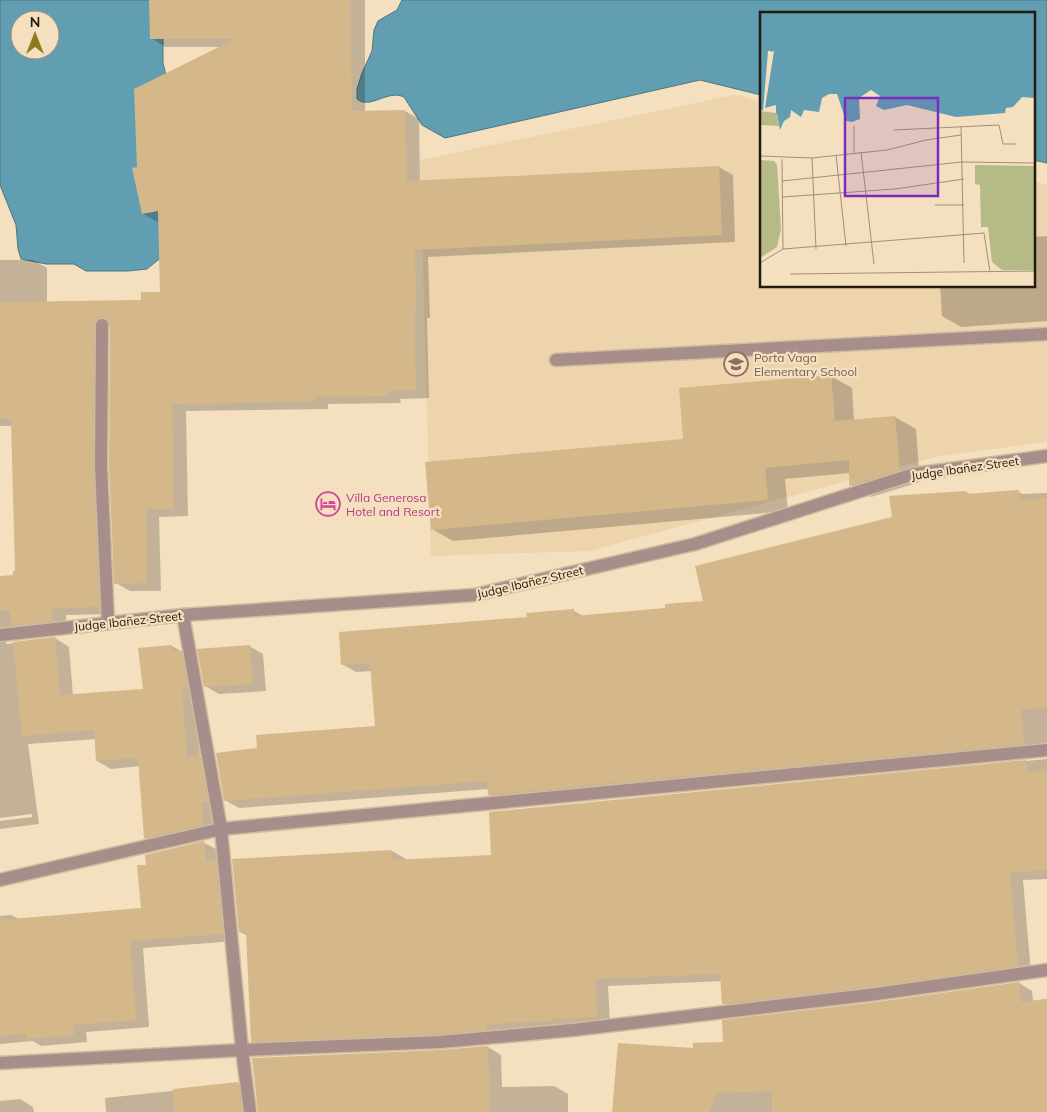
<svg xmlns="http://www.w3.org/2000/svg" width="1047" height="1112" viewBox="0 0 1047 1112" font-family="Mulish,sans-serif">
	<rect width="100%" height="100%" fill="#f4dfbe"/>
	<path fill="#edd4ac" d="M 735,95 L 761,102 L 761,286 L 1033,286 L 1033,181 L 1047,185 L 1047,442 L 939,456 L 589,551 L 431,556 L 420,160 Z"/>
	<g fill="#619eb1" stroke="#4e7780" fill-rule="evenodd">
		<path d="M 0,0 L 170,0 L 163,20 L 163,63 L 172,100 L 163,256 L 147,269 L 128,271 L 86,271 L 74,264 L 46,264 L 21,259 L 18,249 L 16,225 L 0,185 ZM 20,20 L 50,20 L 50,50 L 20,50 Z"/>
		<path d="M 402,0 L 1047,0 L 1047,163 L 1033,160 L 1033,14 L 761,14 L 761,95 L 700,80 L 445,138 L 422,125 L 404,97 C 388,89 370,110 357,99 L 357,89 L 362,73 L 372,51 L 374,30 L 378,21 L 397,10 Z"/>
	</g>
	<g fill="#0003">
		<path d="M 150,0 L 365,0 L 365,112 L 405,111 L 419,119 L 420,181 L 719,167 L 733,175 L 735,242 L 428,257 L 430,318 L 427,318 L 429,398 L 400,399 L 401,403 L 328,404 L 328,409 L 186,411 L 188,516 L 159,517 L 161,591 L 130,591 L 116,583 L 111,323 L 107,333 L 106,475 L 112,614 L 66,615 L 67,628 L 7,639 L 6,644 L 55,638 L 69,647 L 73,696 L 144,690 L 172,646 L 186,654 L 195,696 L 200,757 L 213,764 L 217,832 L 159,846 L 145,838 L 140,766 L 111,769 L 97,761 L 96,739 L 28,744 L 39,824 L 0,829 L 0,821 L 32,817 L 32,814 L 0,818 L 0,577 L 14,576 L 16,572 L 13,426 L 0,426 L 0,260 L 33,260 L 47,268 L 47,303 L 142,302 L 162,293 L 159,221 L 157,222 L 143,214 L 139,168 L 223,47 L 165,47 L 151,38 Z"/>
		<path d="M 1047,236 L 1047,321 L 961,327 L 942,316 L 940,286 L 1033,286 L 1033,237 Z"/>
		<path d="M 831,376 L 852,388 L 854,421 L 895,417 L 916,429 L 920,482 L 871,497 L 851,485 L 850,473 L 785,479 L 788,511 L 453,541 L 432,529 L 684,440 Z"/>
		<path d="M 966,492 L 971,495 L 1018,492 L 1023,494 L 1047,493 L 1047,750 L 502,802 L 489,795 L 489,789 L 239,808 L 225,800 L 259,749 L 376,727 L 372,671 L 356,672 L 342,664 L 528,618 L 574,611 L 583,616 L 666,609 L 705,603 L 894,518 Z"/>
		<path d="M 249,646 L 263,654 L 266,691 L 219,694 L 205,686 Z"/>
		<path d="M 1047,759 L 1047,879 L 1023,880 L 1031,973 L 736,1011 L 723,1003 L 722,981 L 608,986 L 610,1024 L 500,1037 L 266,1048 L 252,1041 L 248,936 L 240,932 L 233,860 L 392,851 L 406,859 L 406,860 L 492,856 L 490,813 Z"/>
		<path d="M 204,843 L 218,850 L 236,941 L 143,948 L 149,1027 L 86,1032 L 87,1042 L 41,1046 L 33,1041 L 0,1044 L 0,916 L 11,915 L 19,919 L 142,909 L 147,866 Z"/>
		<path d="M 1019,983 L 1032,991 L 1033,1001 L 1047,999 L 1047,1112 L 614,1112 L 694,1050 L 877,1003 Z"/>
		<path d="M 488,1047 L 501,1055 L 502,1087 L 554,1086 L 568,1094 L 568,1112 L 259,1112 L 441,1051 Z"/>
		<path d="M 238,1084 L 251,1091 L 254,1112 L 106,1112 L 105,1098 Z"/>
		<path d="M 20,1099 L 33,1107 L 34,1112 L 0,1112 L 0,1101 Z"/>
	</g>
	<g fill="#d5b88a">
		<path d="M 149,0 L 350,0 L 352,111 L 405,110 L 407,181 L 719,166 L 722,235 L 415,250 L 416,310 L 414,310 L 416,390 L 387,391 L 387,396 L 314,397 L 314,402 L 172,404 L 174,509 L 146,509 L 147,583 L 114,584 L 109,466 L 110,325 L 109,321 L 106,318 L 103,317 L 98,318 L 95,320 L 94,325 L 93,466 L 99,607 L 52,608 L 53,621 L 11,626 L 10,611 L 0,611 L 0,576 L 13,575 L 13,571 L 15,571 L 11,419 L 0,419 L 0,302 L 141,300 L 141,292 L 160,292 L 158,211 L 142,214 L 132,168 L 137,167 L 134,89 L 235,39 L 150,39 Z"/>
		<path d="M 831,375 L 835,421 L 895,416 L 900,470 L 849,486 L 849,460 L 765,468 L 768,500 L 431,530 L 425,462 L 683,439 L 679,388 Z"/>
		<path d="M 1019,490 L 1020,501 L 1047,498 L 1047,708 L 1021,710 L 1024,744 L 488,795 L 487,781 L 224,801 L 216,753 L 257,748 L 256,735 L 375,726 L 370,663 L 341,665 L 339,632 L 527,617 L 526,613 L 574,609 L 574,616 L 665,608 L 665,604 L 703,601 L 695,566 L 892,517 L 889,496 L 966,491 L 966,494 Z"/>
		<path d="M 55,637 L 60,695 L 143,689 L 138,648 L 172,645 L 173,651 L 181,651 L 188,688 L 182,689 L 187,757 L 200,755 L 208,802 L 202,802 L 203,825 L 144,838 L 138,758 L 96,761 L 94,730 L 22,736 L 13,642 Z"/>
		<path d="M 250,645 L 253,684 L 204,687 L 197,649 Z"/>
		<path d="M 1026,760 L 1027,772 L 1047,771 L 1047,870 L 1010,873 L 1018,966 L 875,986 L 722,1004 L 720,974 L 595,979 L 597,1017 L 552,1019 L 553,1021 L 487,1024 L 487,1030 L 439,1034 L 251,1042 L 246,932 L 239,932 L 232,859 L 392,850 L 393,860 L 491,855 L 489,812 Z"/>
		<path d="M 204,841 L 206,861 L 216,860 L 223,934 L 130,941 L 136,1020 L 73,1025 L 74,1035 L 26,1039 L 26,1034 L 0,1036 L 0,920 L 141,908 L 137,865 L 146,865 L 145,855 Z"/>
		<path d="M 1019,982 L 1021,1002 L 1047,999 L 1047,1112 L 772,1112 L 772,1091 L 717,1093 L 709,1112 L 612,1112 L 618,1043 L 693,1048 L 693,1043 L 723,1042 L 722,1020 L 877,1002 Z"/>
		<path d="M 488,1046 L 490,1112 L 258,1112 L 252,1058 L 441,1050 Z"/>
		<path d="M 238,1082 L 242,1112 L 174,1112 L 173,1089 Z"/>
	</g>
	<g fill="none" stroke-linecap="round" stroke-linejoin="round">
		<g stroke="#cebc9e" stroke-width="15">
			<path id="service" d="M 556,360 L 1047,334"/>
		</g>
		<g stroke="#cebc9e" stroke-width="15">
			<g id="minor">
				<path d="M 102,325 L 101,466 L 108,623"/>
				<path d="M 183,615 L 221,829 L 242,1050 L 250,1112"/>
				<path d="M 0,880 L 221,829 L 1047,750"/>
				<path d="M 0,1063 L 242,1050 L 440,1042 L 573,1030 L 876,994 L 1047,970"/>
			</g>
		</g>
		<g stroke="#cebc9e" stroke-width="15">
			<path id="tertiary" d="M 0,635 L 183,615 L 474,595 L 695,544 L 914,474 L 1047,456"/>
		</g>
		<use href="#service" stroke="#a78e8a" stroke-width="12"/>
		<use href="#minor" stroke="#a78e8a" stroke-width="12"/>
		<use href="#tertiary" stroke="#a78e8a" stroke-width="12"/>
	</g>
	<defs>
		<g id="school-ring" transform="scale(1.25)"><circle r="9.5" fill="#f4dfbe" stroke="#8d6e63" stroke-width="1.5"/><path d="M0-5L7-2L0 1L-7-2ZM-4 1L0 2.5L4 1V4Q0 6-4 4Z" fill="#8d6e63"/></g>
		<g id="hotel-ring" transform="scale(1.25)"><circle r="9.5" fill="#f4dfbe" stroke="#d1479c" stroke-width="1.5"/><path d="M-6-4.5h1.5V1H6V5H4.5V3h-9V5H-6ZM-4 0a1.8 1.8 0 1 1 3.6 0ZM.5 0V-2.5h3Q6-2.5 6 0Z" fill="#d1479c"/></g>
	</defs>
	<g fill-rule="evenodd">
		<use href="#school-ring" x="736" y="364"/>
		<use href="#hotel-ring" x="328" y="504"/>
	</g>
	<g text-anchor="middle" dominant-baseline="central" stroke-width="4.5" stroke-linejoin="round" paint-order="stroke">
		<g font-size="12" fill="#785e54" stroke="#f4dfbe" text-anchor="start">
			<text x="754" y="357">Porta Vaga<tspan x="754" dy="14">Elementary School</tspan></text>
		</g>
		<g font-size="12" fill="#221b0e" stroke="#f4dfbe">
			<text transform="translate(965 468) rotate(-8)">Judge Ibañez Street</text>
			<text transform="translate(530 582) rotate(-13)">Judge Ibañez Street</text>
			<text transform="translate(128 621) rotate(-6)">Judge Ibañez Street</text>
		</g>
		<g font-size="12" fill="#b23c85" stroke="#f4dfbe" text-anchor="start">
			<text x="346" y="497">Villa Generosa<tspan x="346" dy="14">Hotel and Resort</tspan></text>
		</g>
	</g>
	<g transform="translate(760 12)">
		<rect width="275" height="275" fill="#f4dfbe"/>
		<path d="M 0,99 L 17,101 L 19,114 L 0,113 ZM 0,148 L 14,149 L 17,153 L 21,217 L 17,235 L 0,246 ZM 215,153 L 275,154 L 275,258 L 242,258 L 232,250 L 228,215 L 221,215 L 220,173 L 215,172 Z" fill="#b5ba87"/>
		<path d="M 0,1 L 275,1 L 275,86 L 262,85 L 253,95 L 246,96 L 245,101 L 196,105 L 147,93 L 124,98 L 116,94 L 120,84 L 111,78 L 99,86 L 100,107 L 92,110 L 86,109 L 77,82 L 69,82 L 62,86 L 59,100 L 44,98 L 41,105 L 31,98 L 30,105 L 24,109 L 20,118 L 17,101 L 0,98 Z" fill="#619eb1"/>
		<path d="M 8,39 L 14,39 L 5,96 L 16,93 L 16,101 L 3,99 Z" fill="#f4dfbe"/>
		<path fill="none" stroke="#619eb1" stroke-width="2.5" d="M 19,33 L 62,1M 11,39 L 73,1"/>
		<path fill="none" stroke="#a09178" stroke-width="1" d="M 94,114 L 94,141M 201,114 L 204,251M 134,118 L 239,113 L 243,132 L 256,132M 101,140 L 114,252M 76,143 L 86,234M 0,144 L 52,146 L 127,138 L 166,128 L 201,123M 52,146 L 56,237M 22,147 L 23,237M 22,169 L 202,150 L 275,151M 23,185 L 135,177 L 204,167M 175,193 L 204,193M 0,251 L 23,237 L 224,221 L 230,260M 30,262 L 275,259"/>
		<path fill="#7b2cbf" fill-opacity="0.15" stroke="#7b2cbf" stroke-width="2.5" d="M 85,86 L 178,86 L 178,184 L 85,184 Z"/>
		<rect width="275" height="275" fill="none" stroke="#221b0e" stroke-width="2.5"/>
	</g>
	<g transform="translate(35 35)"><circle r="24" fill="#f4dfbe" stroke="#a09178"/>
	<path d="M0-4L9 19L0 12L-9 19Z" fill="#90781e"/>
	<text y="-8" font-size="14" font-weight="bold" text-anchor="middle" fill="#221b0e">N</text>
	</g>
</svg>
